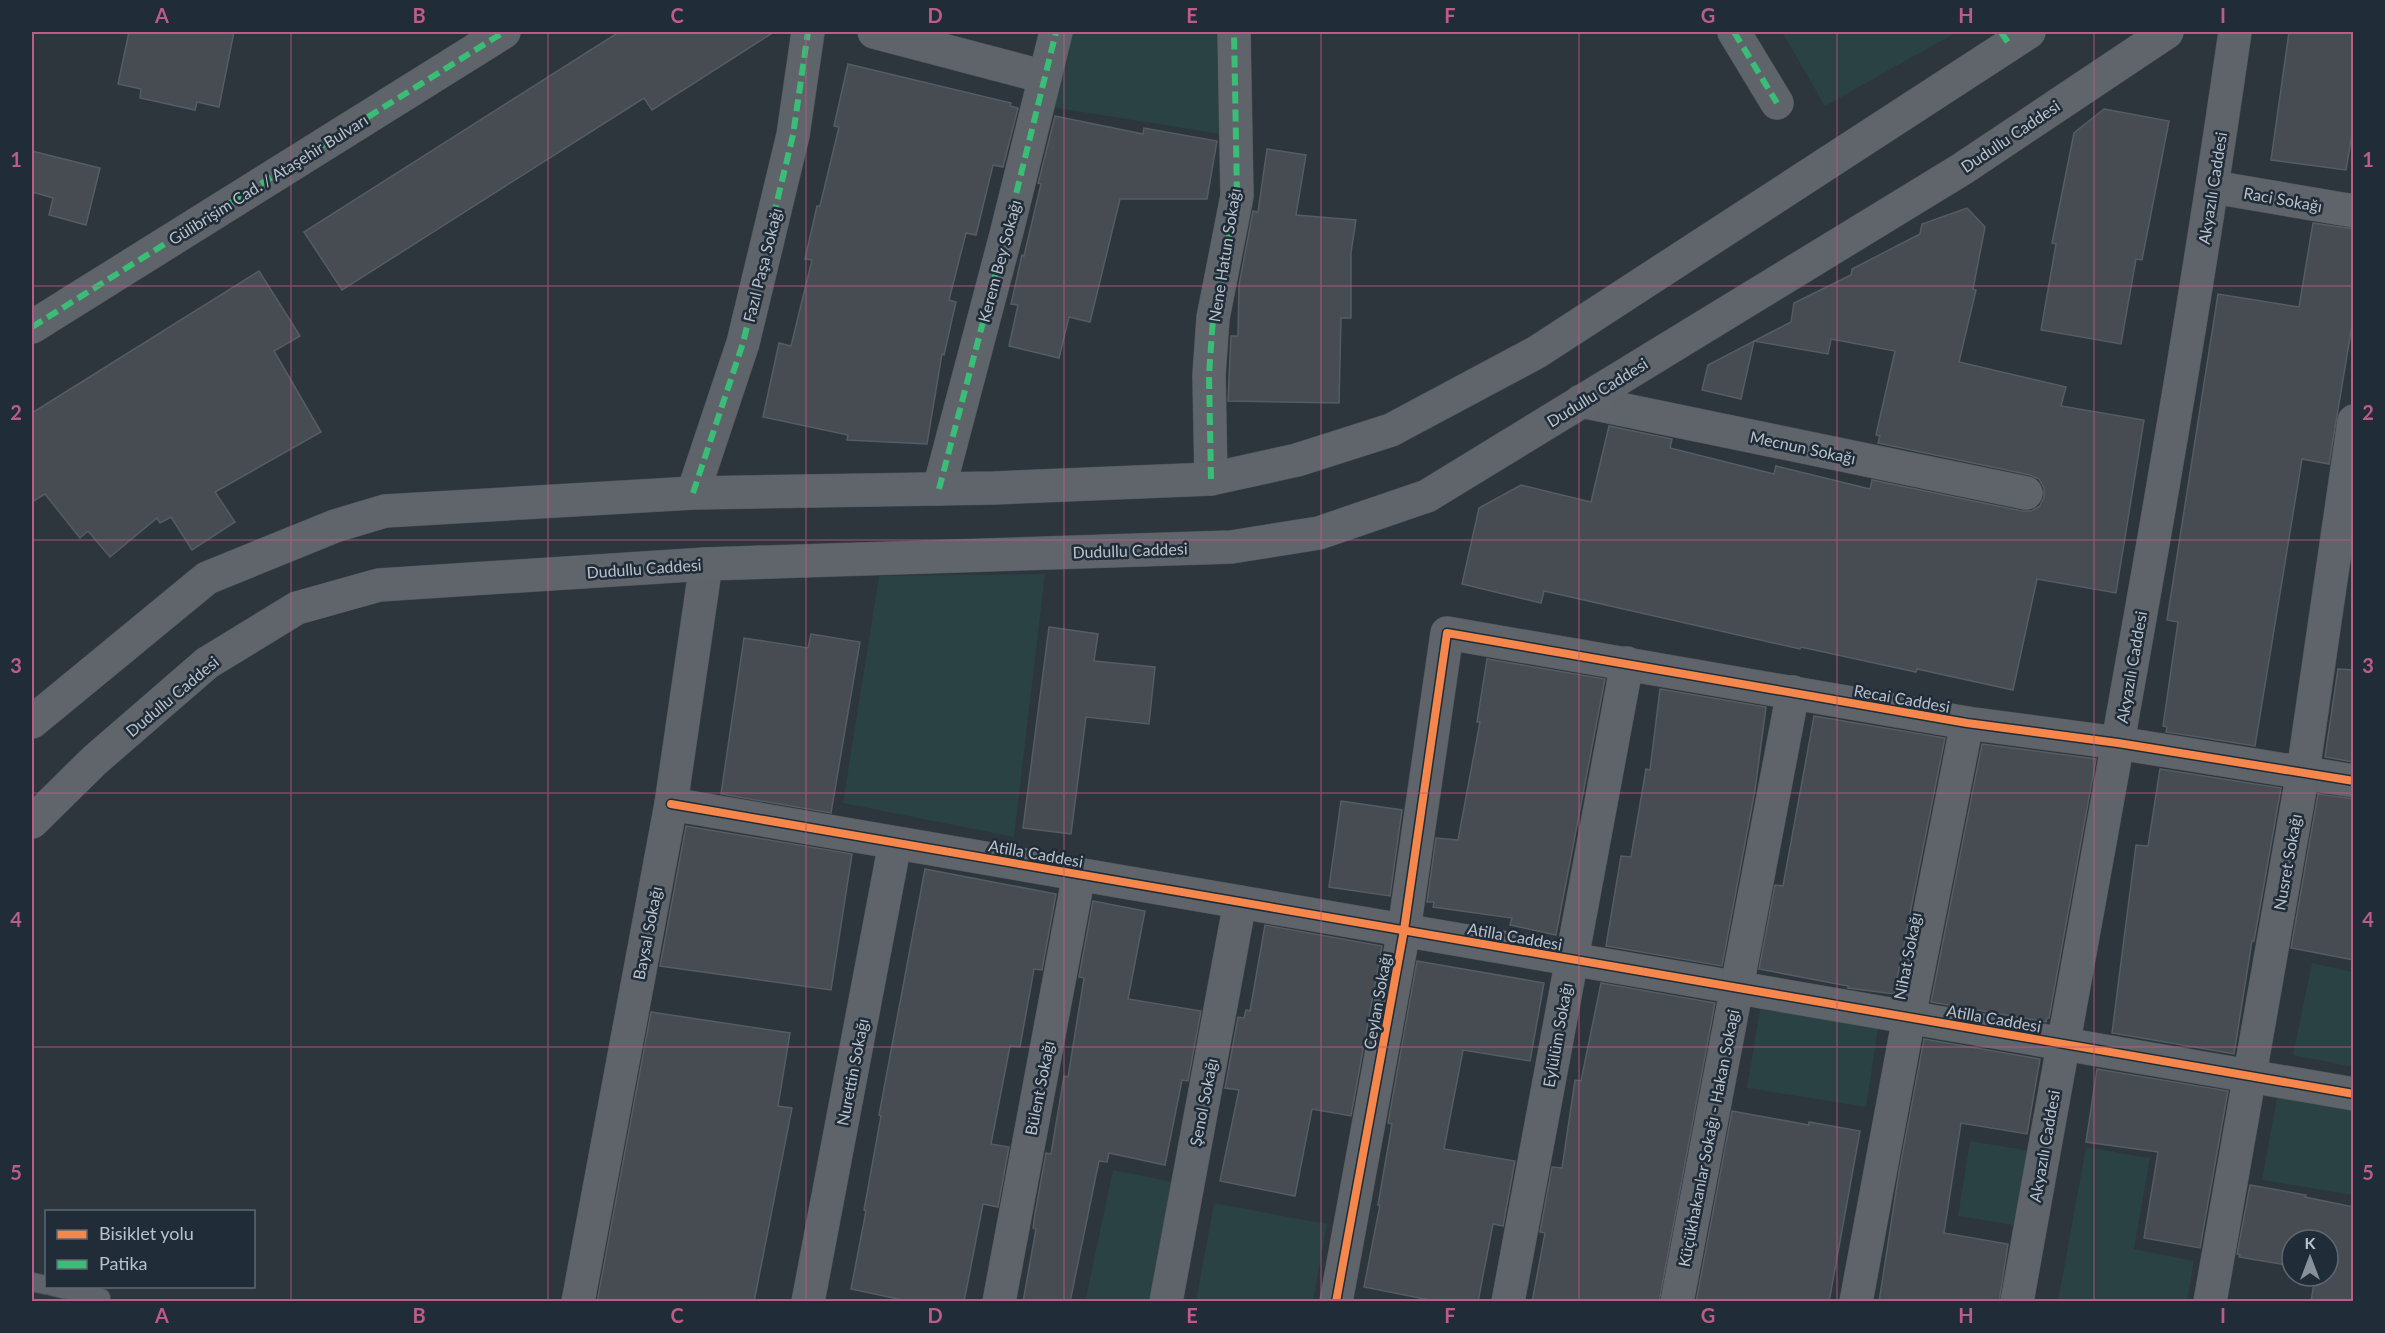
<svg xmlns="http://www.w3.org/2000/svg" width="2385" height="1333" viewBox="0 0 2385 1333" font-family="Lato,sans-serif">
	<rect width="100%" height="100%" fill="#2d353d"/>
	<g fill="#2a4243">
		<path d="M 1068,32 L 1221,32 L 1227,135 L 1051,107 Z"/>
		<path d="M 1782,32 L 1957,32 L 1825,106 Z"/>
		<path d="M 1045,574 L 1014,837 L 843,803 L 879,576 Z"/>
		<path d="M 2312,963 L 2353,972 L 2353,1067 L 2293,1055 Z"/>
		<path d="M 1761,1004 L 1879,1023 L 1866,1107 L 1747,1088 Z"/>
		<path d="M 2277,1097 L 2353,1111 L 2353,1195 L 2262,1180 Z"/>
		<path d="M 1970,1141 L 2031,1151 L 2019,1226 L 1958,1216 Z"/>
		<path d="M 2086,1147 L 2150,1158 L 2134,1249 L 2194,1261 L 2187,1301 L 2058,1301 Z"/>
		<path d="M 1113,1170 L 1178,1183 L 1153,1301 L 1085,1302 Z"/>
		<path d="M 1214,1203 L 1327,1224 L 1313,1301 L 1196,1301 Z"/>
	</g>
	<g fill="#464c52" stroke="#565c64" stroke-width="1.5">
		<path d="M 129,32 L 234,32 L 219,107 L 197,102 L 195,110 L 140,98 L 141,89 L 118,84 Z"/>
		<path d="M 619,32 L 774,32 L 652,110 L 644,98 L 342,290 L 304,232 Z"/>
		<path d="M 2289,32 L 2354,32 L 2354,122 L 2346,170 L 2271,160 Z"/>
		<path d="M 848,64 L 1011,103 L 1010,106 L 1018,108 L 1003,167 L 993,165 L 976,235 L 966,233 L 949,300 L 956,302 L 944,355 L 942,354 L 927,444 L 847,440 L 848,435 L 763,417 L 779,343 L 791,346 L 812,260 L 805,259 L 817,206 L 820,206 L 839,127 L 834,126 Z"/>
		<path d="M 2104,109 L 2169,121 L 2142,260 L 2136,259 L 2121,344 L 2041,330 L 2056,244 L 2052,243 L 2074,133 Z"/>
		<path d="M 1055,116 L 1143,134 L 1144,128 L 1217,141 L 1207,199 L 1120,199 L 1090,322 L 1069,317 L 1059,358 L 1009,346 L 1018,305 L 1011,304 L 1022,255 L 1024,256 L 1041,184 L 1038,183 L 1040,176 Z"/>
		<path d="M 1267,149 L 1306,155 L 1296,215 L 1356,220 L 1351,253 L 1351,318 L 1341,318 L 1339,403 L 1228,401 L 1231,336 L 1238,336 L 1239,285 L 1253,211 L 1258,212 Z"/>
		<path d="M 32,151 L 100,168 L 86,225 L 49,215 L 53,198 L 32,192 Z"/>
		<path d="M 1967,208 L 1985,227 L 1973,289 L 1976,290 L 1959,362 L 2066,387 L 2061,406 L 2144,420 L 2116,593 L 2037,579 L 2013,690 L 1917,669 L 1916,672 L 1801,647 L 1800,649 L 1544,591 L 1541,603 L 1462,584 L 1479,508 L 1521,485 L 1591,502 L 1609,426 L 1672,439 L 1670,448 L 1774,474 L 1776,466 L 1870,489 L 1872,480 L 2022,511 L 2031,511 L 2040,506 L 2044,497 L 2044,488 L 2039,479 L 2030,475 L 1878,443 L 1880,436 L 1876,435 L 1895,351 L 1831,339 L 1828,354 L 1754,341 L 1741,399 L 1702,390 L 1708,365 L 1791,322 L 1794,303 L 1851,275 L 1852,269 L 1920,234 L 1922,224 Z"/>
		<path d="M 2313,223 L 2354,229 L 2354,313 L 2329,464 L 2302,459 L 2255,746 L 2166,732 L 2167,727 L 2163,726 L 2178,622 L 2167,620 L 2218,294 L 2299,307 Z"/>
		<path d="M 259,271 L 300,336 L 274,351 L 321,432 L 215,492 L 235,522 L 192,550 L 171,517 L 160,523 L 157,518 L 110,557 L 88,531 L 80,538 L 45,494 L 32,502 L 32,413 Z"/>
		<path d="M 1049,627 L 1098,634 L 1094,661 L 1155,667 L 1149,724 L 1086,717 L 1071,834 L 1023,828 Z"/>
		<path d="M 811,634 L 860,642 L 831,813 L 721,794 L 744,638 L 808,648 Z"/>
		<path d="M 1487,659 L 1605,679 L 1556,935 L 1510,925 L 1512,918 L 1433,907 L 1434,902 L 1427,902 L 1436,838 L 1458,840 L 1480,722 L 1477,722 Z"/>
		<path d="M 2338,669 L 2354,670 L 2354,762 L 2325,757 Z"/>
		<path d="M 1660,689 L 1766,707 L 1755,790 L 1722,966 L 1606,946 L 1621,856 L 1631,857 L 1646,769 L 1650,770 Z"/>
		<path d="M 1814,716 L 1945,738 L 1894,994 L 1848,988 L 1848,986 L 1759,969 L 1775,885 L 1783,886 Z"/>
		<path d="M 1982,744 L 2096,759 L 2049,1018 L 2047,1018 L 2046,1022 L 1931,1002 Z"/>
		<path d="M 2160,769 L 2281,788 L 2254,941 L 2252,941 L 2234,1054 L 2112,1033 L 2136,845 L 2148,846 Z"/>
		<path d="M 2318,794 L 2354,799 L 2354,960 L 2291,948 Z"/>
		<path d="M 1341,801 L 1402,810 L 1390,896 L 1329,887 Z"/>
		<path d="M 686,826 L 852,854 L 831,990 L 660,966 Z"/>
		<path d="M 925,869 L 1056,894 L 1042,970 L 1034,969 L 1020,1047 L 1010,1046 L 991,1144 L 1009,1147 L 998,1207 L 983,1204 L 964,1302 L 912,1302 L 851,1289 L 866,1211 L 864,1210 L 881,1116 L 879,1115 Z"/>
		<path d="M 1093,901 L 1145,911 L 1128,999 L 1201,1011 L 1188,1081 L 1182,1080 L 1165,1165 L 1109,1153 L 1107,1162 L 1099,1161 L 1070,1302 L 1023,1302 L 1036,1229 L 1033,1228 L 1035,1214 L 1046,1153 L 1051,1154 L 1064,1076 L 1068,1077 L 1084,978 L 1079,977 Z"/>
		<path d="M 1265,925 L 1382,946 L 1351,1116 L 1312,1109 L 1295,1196 L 1220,1181 L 1239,1090 L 1225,1088 L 1238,1017 L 1244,1018 L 1246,1010 L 1250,1011 Z"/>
		<path d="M 1417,961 L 1544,983 L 1530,1061 L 1463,1050 L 1444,1149 L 1515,1161 L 1503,1226 L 1493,1224 L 1478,1302 L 1440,1302 L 1364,1287 L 1380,1205 L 1378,1205 L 1392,1124 L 1388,1123 Z"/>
		<path d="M 1601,983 L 1715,1003 L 1659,1302 L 1532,1302 L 1545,1233 L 1540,1232 L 1552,1167 L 1562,1168 L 1575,1080 L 1581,1081 Z"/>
		<path d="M 651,1012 L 790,1033 L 778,1106 L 792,1108 L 754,1302 L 597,1302 Z"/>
		<path d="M 1924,1039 L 2040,1059 L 2027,1134 L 1961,1123 L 1944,1233 L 2008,1244 L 1999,1302 L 1879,1302 L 1899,1172 Z"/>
		<path d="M 2097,1069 L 2228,1091 L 2200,1248 L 2144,1238 L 2158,1152 L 2086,1142 Z"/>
		<path d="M 1732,1111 L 1809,1125 L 1809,1122 L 1860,1131 L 1829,1302 L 1696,1302 Z"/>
		<path d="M 2250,1185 L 2306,1195 L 2305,1197 L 2354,1207 L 2354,1302 L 2311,1302 L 2315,1276 L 2328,1276 L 2328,1240 L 2292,1240 L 2292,1266 L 2239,1257 L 2240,1255 L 2237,1254 Z"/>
	</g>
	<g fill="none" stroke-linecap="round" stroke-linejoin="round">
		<g stroke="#4c5157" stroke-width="20">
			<g id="service">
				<path d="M 32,1282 L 46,1285"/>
				<path d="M 51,1286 L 101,1298"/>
			</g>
		</g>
		<g stroke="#4c5157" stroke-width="34">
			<g id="minor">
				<path d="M 874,32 L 1045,77"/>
				<path d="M 1734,32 L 1777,103"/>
				<path d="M 2213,187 L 2354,211"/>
				<path d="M 32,327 L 504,32"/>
				<path d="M 1581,401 L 2026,493"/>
				<path d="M 1211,479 L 1209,375 L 1213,318 L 1237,196 L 1234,32"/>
				<path d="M 939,489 L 1007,231 L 1056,32"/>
				<path d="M 693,493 L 743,343 L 793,135 L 808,32"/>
				<path d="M 578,1302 L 671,804 L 2354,1094"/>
				<path d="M 808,1302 L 895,843"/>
				<path d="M 999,1302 L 1079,874"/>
				<path d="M 1166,1302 L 1240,902"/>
				<path d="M 1336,1302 L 1404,930 L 1447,633 L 1967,723 L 2118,743 L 2354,781"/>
				<path d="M 1508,1302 L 1627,663"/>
				<path d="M 1677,1302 L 1793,692"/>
				<path d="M 1856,1302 L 1909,1017 L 1967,723"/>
				<path d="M 2210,1302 L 2303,772 L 2354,421"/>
			</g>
		</g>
		<g stroke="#4c5157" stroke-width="34">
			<g id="tertiary">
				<path d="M 671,804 L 706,564"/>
				<path d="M 2017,1302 C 2092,879 2174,457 2235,32"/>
			</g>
		</g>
		<g stroke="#4b5259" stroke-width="34">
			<g id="primary">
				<path d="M 32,722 L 207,578 L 335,526 L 385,511 L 693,493 L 994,488 L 1211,479 L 1297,460 L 1391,430 L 1537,352 L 2029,32"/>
				<path d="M 32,822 L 95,760 L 207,663 L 297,608 L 379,585 L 706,564 L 1231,547 L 1319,533 L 1427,496 L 1962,169 L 2167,32"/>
			</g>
		</g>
		<use href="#service" stroke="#5e646a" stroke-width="18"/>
		<use href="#minor" stroke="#5e646a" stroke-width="33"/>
		<use href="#tertiary" stroke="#5e646a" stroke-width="33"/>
		<use href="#primary" stroke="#60656c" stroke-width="33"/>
		<g stroke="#3abd76" stroke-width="6" stroke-dasharray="12 6" stroke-linecap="butt">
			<path d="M 1734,32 L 1777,103"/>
			<path d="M 2001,32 L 2009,44"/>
			<path d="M 32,327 L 504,32"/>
			<path d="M 1211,479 L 1209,375 L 1213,318 L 1237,196 L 1234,32"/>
			<path d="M 939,489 L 1007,231 L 1056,32"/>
			<path d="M 693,493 L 743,343 L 793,135 L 808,32"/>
		</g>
		<g stroke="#202c38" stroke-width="11">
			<g id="cycleway">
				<path d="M 671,804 L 2354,1094"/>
				<path d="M 1336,1302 L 1404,930 L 1447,633 L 1967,723 L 2118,743 L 2354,781"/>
			</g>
		</g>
		<use href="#cycleway" stroke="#f5874c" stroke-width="8"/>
	</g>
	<path fill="none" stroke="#be5c88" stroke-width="1.5" stroke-opacity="0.55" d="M 291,32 L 291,1302M 548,32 L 548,1302M 806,32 L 806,1302M 1064,32 L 1064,1302M 1321,32 L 1321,1302M 1579,32 L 1579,1302M 1837,32 L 1837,1302M 2094,32 L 2094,1302M 32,286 L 2354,286M 32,540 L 2354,540M 32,793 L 2354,793M 32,1047 L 2354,1047"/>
	<g text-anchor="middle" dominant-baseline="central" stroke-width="5" stroke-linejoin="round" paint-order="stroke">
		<g font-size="16" fill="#b9c2cc" stroke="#202c38">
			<text transform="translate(2010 136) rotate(-34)">Dudullu Caddesi</text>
			<text transform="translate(268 179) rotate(-32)">Gülibrişim Cad. / Ataşehir Bulvarı</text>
			<text transform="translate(2212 188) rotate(-81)">Akyazılı Caddesi</text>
			<text transform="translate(2283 199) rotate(10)">Raci Sokağı</text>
			<text transform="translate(1224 255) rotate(-81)">Nene Hatun Sokağı</text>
			<text transform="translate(999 261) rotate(-75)">Kerem Bey Sokağı</text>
			<text transform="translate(762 265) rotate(-76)">Fazıl Paşa Sokağı</text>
			<text transform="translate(1597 392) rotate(-32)">Dudullu Caddesi</text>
			<text transform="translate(1803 447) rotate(12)">Mecnun Sokağı</text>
			<text transform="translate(1130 550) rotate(-2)">Dudullu Caddesi</text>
			<text transform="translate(644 568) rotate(-4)">Dudullu Caddesi</text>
			<text transform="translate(2131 667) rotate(-80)">Akyazılı Caddesi</text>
			<text transform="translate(172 696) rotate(-40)">Dudullu Caddesi</text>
			<text transform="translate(1902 698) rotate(10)">Recai Caddesi</text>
			<text transform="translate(1036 853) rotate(10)">Atilla Caddesi</text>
			<text transform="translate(2287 862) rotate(-80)">Nusret Sokağı</text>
			<text transform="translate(647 933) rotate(-79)">Baysal Sokağı</text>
			<text transform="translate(1515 936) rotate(10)">Atilla Caddesi</text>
			<text transform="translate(1907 956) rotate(-79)">Nihat Sokağı</text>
			<text transform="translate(1377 1001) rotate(-80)">Ceylan Sokağı</text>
			<text transform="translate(1994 1018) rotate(10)">Atilla Caddesi</text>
			<text transform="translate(1557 1035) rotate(-80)">Eylülüm Sokağı</text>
			<text transform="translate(852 1072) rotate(-79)">Nurettin Sokağı</text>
			<text transform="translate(1039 1088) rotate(-79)">Bülent Sokağı</text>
			<text transform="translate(1203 1102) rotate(-79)">Şenol Sokağı</text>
			<text transform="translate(1708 1138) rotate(-79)">Küçükhakanlar Sokağı - Hakan Sokagi</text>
			<text transform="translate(2044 1146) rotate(-80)">Akyazılı Caddesi</text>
		</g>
	</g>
	<rect width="2385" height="1333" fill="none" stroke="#202c38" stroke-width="66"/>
	<rect x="45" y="1210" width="210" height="78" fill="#202c38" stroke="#5d6873" stroke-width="1.5"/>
	<rect x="57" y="1230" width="30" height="9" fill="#f5874c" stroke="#5d6873" stroke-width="1.5"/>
	<text x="99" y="1240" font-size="18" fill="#b9c2cc">Bisiklet yolu</text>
	<rect x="57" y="1260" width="30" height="9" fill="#3abd76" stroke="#5d6873" stroke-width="1.5"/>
	<text x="99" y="1270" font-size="18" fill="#b9c2cc">Patika</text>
	<g transform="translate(2310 1258)"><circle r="28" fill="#202c38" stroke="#5d6873" stroke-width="1.5"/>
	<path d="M0-4.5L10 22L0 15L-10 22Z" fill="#88919a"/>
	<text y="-9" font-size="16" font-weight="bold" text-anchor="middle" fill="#b9c2cc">K</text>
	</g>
	<rect x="33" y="33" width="2319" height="1267" fill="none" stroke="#be5c88" stroke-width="2"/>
	<g font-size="20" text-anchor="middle" font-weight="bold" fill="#be5c88">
		<text x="162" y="23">A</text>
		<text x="419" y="23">B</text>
		<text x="677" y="23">C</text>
		<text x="935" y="23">D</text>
		<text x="1192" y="23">E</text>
		<text x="1450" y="23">F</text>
		<text x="1708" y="23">G</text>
		<text x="1966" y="23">H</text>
		<text x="2223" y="23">I</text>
		<text x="16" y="167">1</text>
		<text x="2368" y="167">1</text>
		<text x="16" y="420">2</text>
		<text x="2368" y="420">2</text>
		<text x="16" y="673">3</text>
		<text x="2368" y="673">3</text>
		<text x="16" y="927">4</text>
		<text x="2368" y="927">4</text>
		<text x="16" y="1180">5</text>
		<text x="2368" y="1180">5</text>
		<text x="162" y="1323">A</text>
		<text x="419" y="1323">B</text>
		<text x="677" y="1323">C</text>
		<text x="935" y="1323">D</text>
		<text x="1192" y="1323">E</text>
		<text x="1450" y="1323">F</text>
		<text x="1708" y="1323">G</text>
		<text x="1966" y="1323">H</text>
		<text x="2223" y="1323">I</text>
	</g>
</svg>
